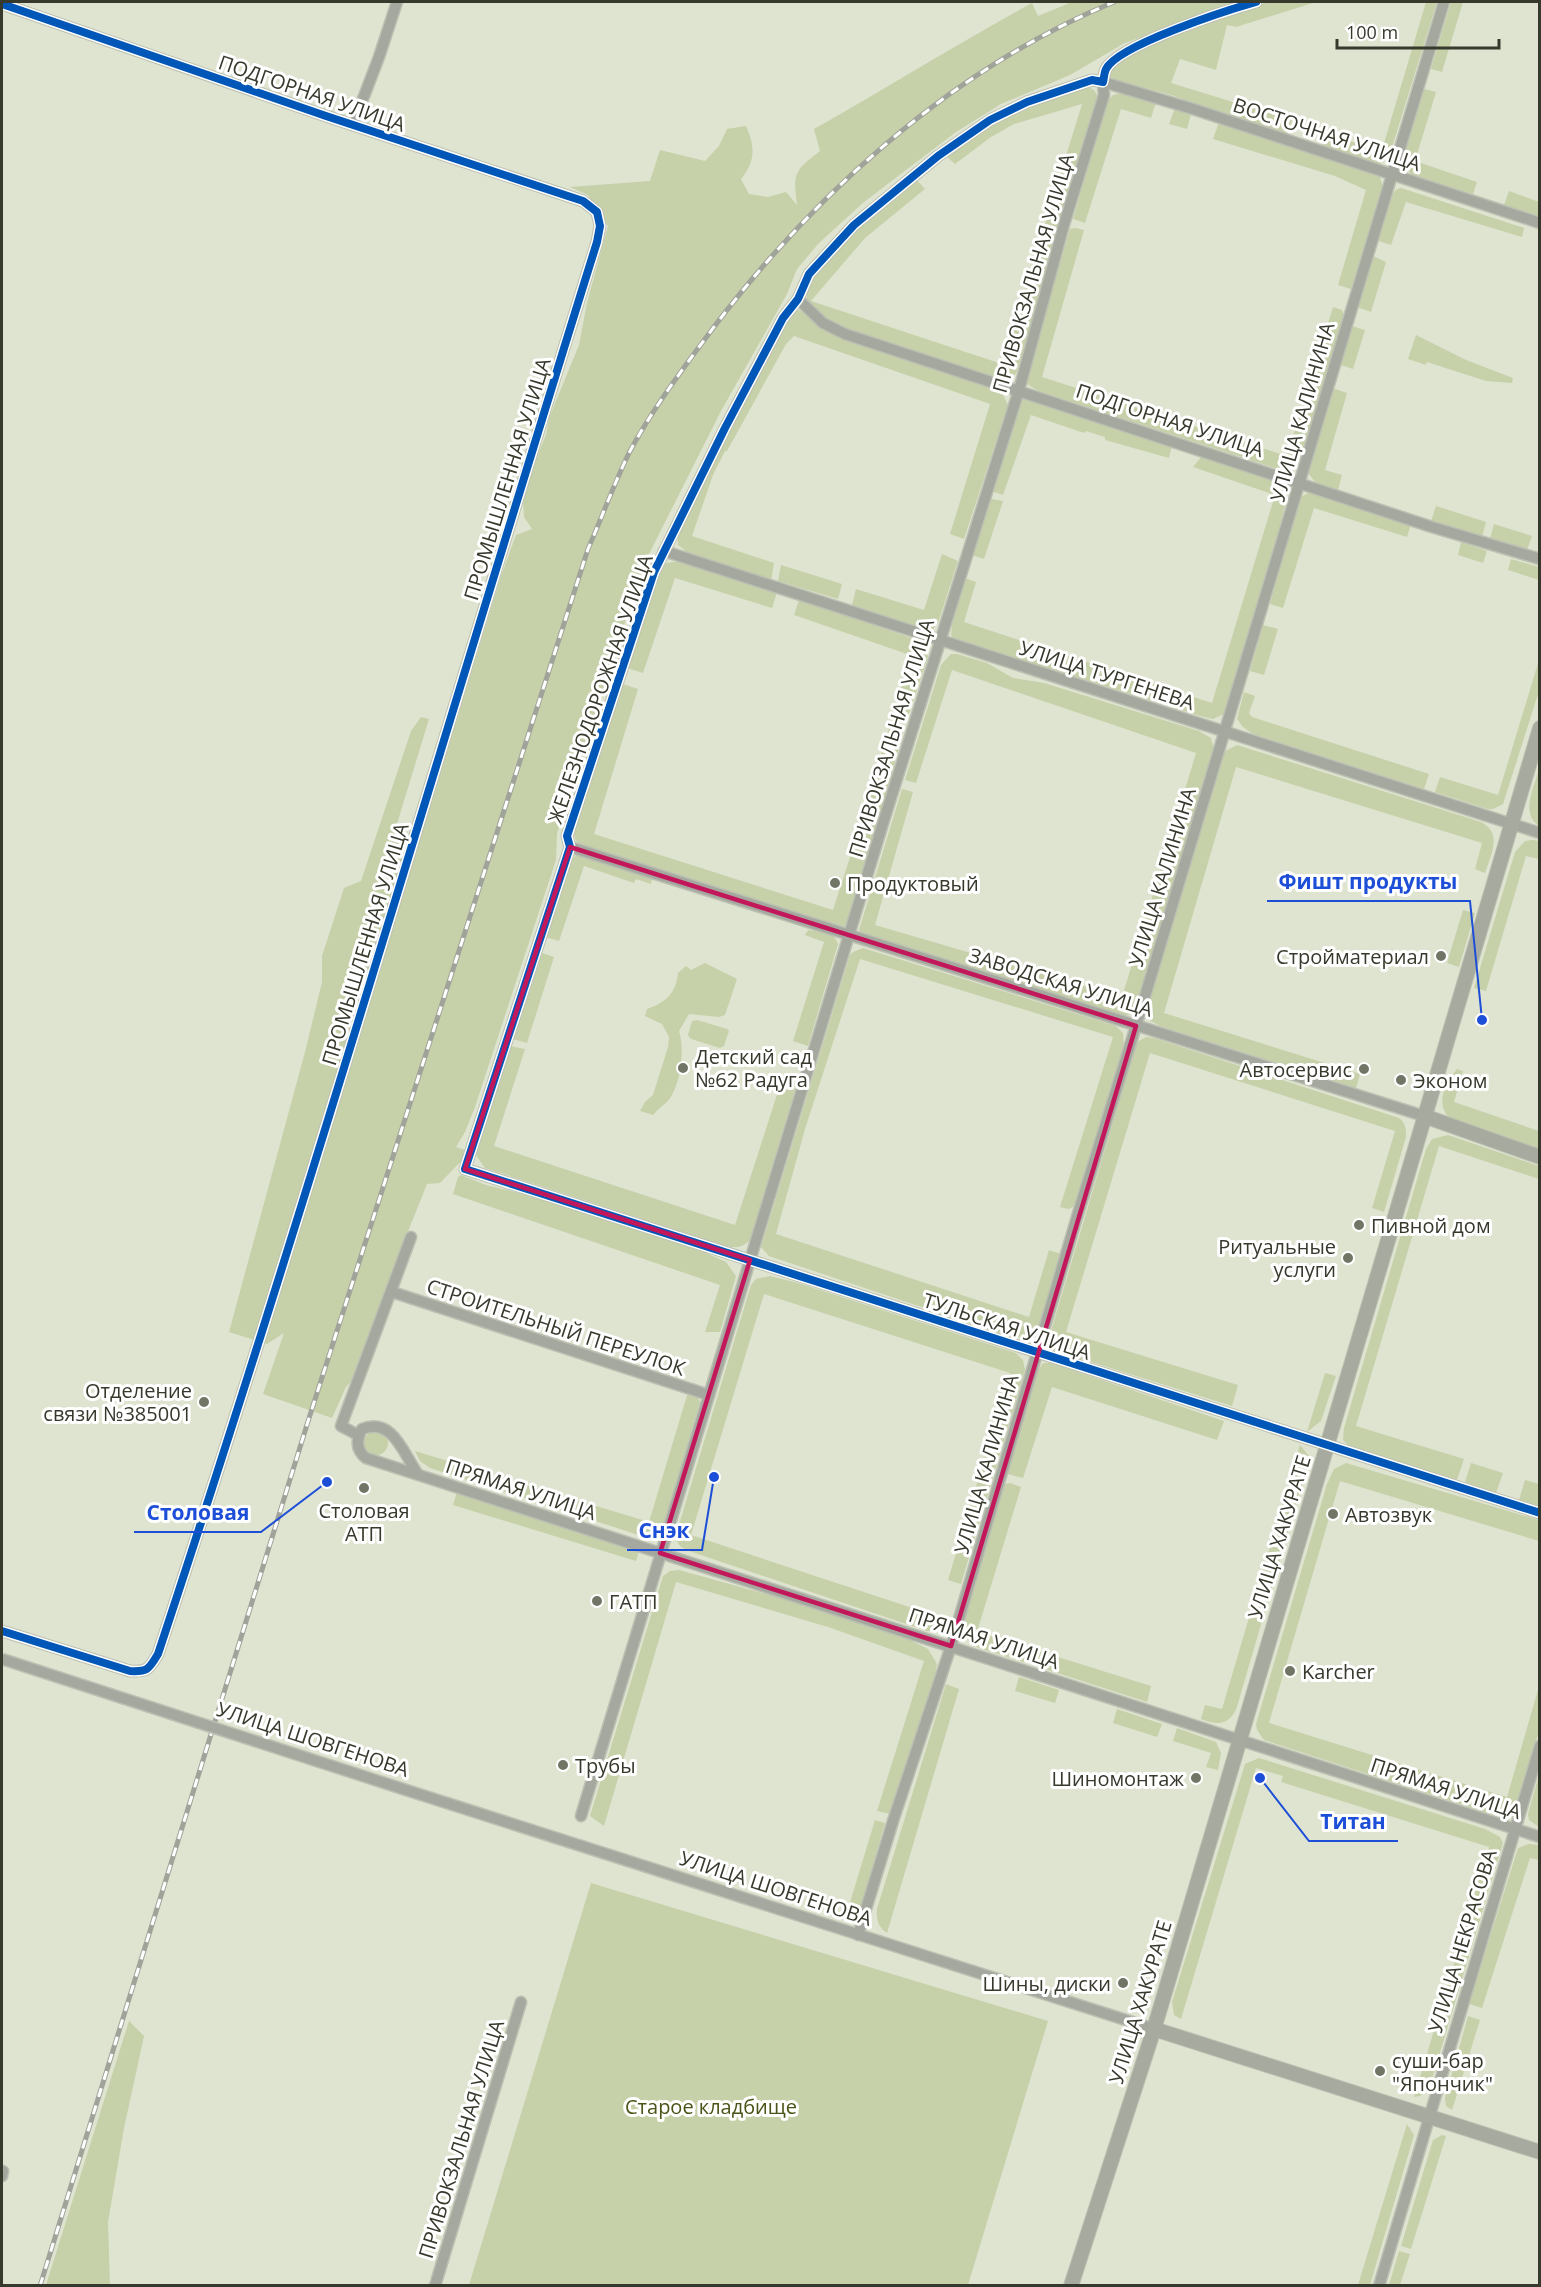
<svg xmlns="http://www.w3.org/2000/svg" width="1541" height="2287" viewBox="0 0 1541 2287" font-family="'Open Sans',sans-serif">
	<rect width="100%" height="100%" fill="#dfe4d1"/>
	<g fill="#c6d0a9">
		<path d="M 1072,2 L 1232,2 L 1123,44 L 1070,75 L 1001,104 L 956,132 L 864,202 L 819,243 L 797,269 L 787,294 L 721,411 L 644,564 L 564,808 L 557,834 L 556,860 L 475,1107 L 465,1132 L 456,1147 L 465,1150 L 465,1157 L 440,1183 L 427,1184 L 397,1259 L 356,1376 L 346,1387 L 332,1418 L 263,1394 L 284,1333 L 267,1344 L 229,1332 L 305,1052 L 322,982 L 322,956 L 344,888 L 361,881 L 411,731 L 421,717 L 429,719 L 396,827 L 419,842 L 501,576 L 516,535 L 532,529 L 524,517 L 523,499 L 527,480 L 546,435 L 549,418 L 579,345 L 587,303 L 608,226 L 588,195 L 570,187 L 650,181 L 660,150 L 705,161 L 719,146 L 727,129 L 746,126 C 755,146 756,161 741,179 L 749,194 L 768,197 L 786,192 L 797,205 C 793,173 794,171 820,151 L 814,129 C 887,88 958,43 1032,3 L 1038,16 Z"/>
		<path d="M 1267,2 L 1316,2 L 1236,27 L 1227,25 L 1216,70 L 1180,59 L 1171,83 L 1292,120 L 1287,135 L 1168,94 L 1110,79 L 1110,69 L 1137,50 Z"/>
		<path d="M 1426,2 L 1437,2 L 1389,157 L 1380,164 L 1322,146 L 1325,134 L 1382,150 Z"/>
		<path d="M 1451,2 L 1463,2 L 1442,72 L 1431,69 Z"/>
		<path d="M 1086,87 C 1094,88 1097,92 1098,100 L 1016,374 L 1006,379 L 997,380 L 840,328 C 832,324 810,309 807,300 C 805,294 807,287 809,281 L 856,228 L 916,179 L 925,189 L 865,238 L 811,301 L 1002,364 L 1082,104 L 1014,124 L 991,137 L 955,164 L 945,155 L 1004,117 L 1075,89 Z"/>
		<path d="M 1424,89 L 1436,92 L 1415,161 L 1477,182 L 1473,194 L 1412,175 L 1405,167 L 1403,158 Z"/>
		<path d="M 1126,92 L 1156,102 L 1151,118 L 1121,109 L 1085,223 L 1073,219 L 1107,102 L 1113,95 Z"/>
		<path d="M 1175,108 L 1191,114 L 1187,129 L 1169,124 Z"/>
		<path d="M 1219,122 L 1380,177 L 1383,187 L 1351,289 L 1338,285 L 1366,190 L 1335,176 L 1213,139 Z"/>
		<path d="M 1401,188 L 1524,228 L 1522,237 L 1406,202 L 1391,245 L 1379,241 L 1378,236 L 1390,197 L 1397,189 Z"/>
		<path d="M 1509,191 L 1539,202 L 1539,216 L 1504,205 Z"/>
		<path d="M 1075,228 L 1084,230 L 1042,377 L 1287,456 L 1333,307 L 1342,310 L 1344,316 L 1309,436 L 1299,460 L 1288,469 L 1281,470 L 1038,391 L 1027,384 L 1026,380 L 1070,229 Z"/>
		<path d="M 1373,256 L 1386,262 L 1371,312 L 1357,307 Z"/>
		<path d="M 799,310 L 816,321 L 821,329 L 862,346 L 987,387 L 1003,395 L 1008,405 L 964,539 L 950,534 L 990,404 L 794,336 L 786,344 L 727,451 L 725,451 L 713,475 L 692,536 L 774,563 L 771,581 L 687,552 L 678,545 L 677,531 L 787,321 L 795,311 Z"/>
		<path d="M 1352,326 L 1365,330 L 1353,369 L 1341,365 Z"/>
		<path d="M 1416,335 L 1466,360 L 1513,378 L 1512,383 L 1486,381 L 1427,362 L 1426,365 L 1408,359 Z"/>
		<path d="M 1332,388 L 1347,393 L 1325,470 L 1342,475 L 1338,490 L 1316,483 L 1308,473 Z"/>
		<path d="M 1028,397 L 1172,445 L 1169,458 L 1105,440 L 1105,437 L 1086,431 L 1084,433 L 1031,415 L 1003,495 L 991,491 L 1019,404 L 1023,398 Z"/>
		<path d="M 1202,456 L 1283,484 L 1286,487 L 1287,499 L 1267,575 L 1224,714 L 1213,719 L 1200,716 L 953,638 L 951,635 L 952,625 L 965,578 L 976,582 L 964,622 L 1212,703 L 1275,495 L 1193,467 Z"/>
		<path d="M 1310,492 L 1411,524 L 1407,537 L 1314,508 L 1283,608 L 1270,604 L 1298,503 L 1301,497 Z"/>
		<path d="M 992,499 L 1003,501 L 984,559 L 971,555 L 989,500 Z"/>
		<path d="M 1436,506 L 1486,522 L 1482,537 L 1431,521 Z"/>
		<path d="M 1494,524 L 1532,536 L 1527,550 L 1490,539 Z"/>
		<path d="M 1461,542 L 1487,551 L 1483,563 L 1458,555 Z"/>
		<path d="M 942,554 L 958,561 L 938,623 L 933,629 L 919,627 L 852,605 L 856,589 L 924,610 Z"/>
		<path d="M 1511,559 L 1539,567 L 1539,580 L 1508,570 Z"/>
		<path d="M 680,561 L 777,592 L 772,608 L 675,578 L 643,673 L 630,669 L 628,666 L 661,571 L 666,563 Z"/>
		<path d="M 781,565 L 842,584 L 838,599 L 778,581 Z"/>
		<path d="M 799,600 L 923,642 L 928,657 L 908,716 L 894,711 L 910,655 L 794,615 Z"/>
		<path d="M 1263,625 L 1278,629 L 1264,675 L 1250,671 Z"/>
		<path d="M 951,654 L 957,654 L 987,663 L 1013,678 L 1044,683 L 1199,731 L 1211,738 L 1214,749 L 1136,1011 C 1129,1017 1125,1016 1117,1014 L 860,933 L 859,930 L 902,789 L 913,792 L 875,925 L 1122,997 L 1196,753 L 952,670 L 916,783 L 905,780 L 941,665 Z"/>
		<path d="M 1539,660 L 1539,691 L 1503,804 L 1493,809 L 1488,809 L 1435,792 L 1440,777 L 1498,795 Z"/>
		<path d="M 623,684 L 638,689 L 594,834 L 833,910 L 863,817 L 877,823 L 847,922 L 844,927 L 838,927 L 581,846 L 576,841 L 573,831 L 619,687 Z"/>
		<path d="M 1244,692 L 1255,696 L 1249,713 L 1252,717 L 1429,774 L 1424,789 L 1253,734 L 1243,727 L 1237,719 Z"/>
		<path d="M 891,722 L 905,727 L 880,814 L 865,808 Z"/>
		<path d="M 1237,745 L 1481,822 C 1503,833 1491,855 1485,873 L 1475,869 L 1482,843 L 1236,767 L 1164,1013 L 1360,1074 L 1356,1088 L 1160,1026 L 1149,1020 L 1147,1010 L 1221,762 L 1225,751 Z"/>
		<path d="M 1539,769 L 1540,826 L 1539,826 C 1520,813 1534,788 1539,769 Z"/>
		<path d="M 1533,840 L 1539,841 L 1539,859 L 1526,856 L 1486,991 L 1474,988 L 1515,852 L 1525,841 Z"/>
		<path d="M 580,855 L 652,878 L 651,884 L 636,879 L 634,883 L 584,866 L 559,941 L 545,937 L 572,859 L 575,856 Z"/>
		<path d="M 1463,910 L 1475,913 L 1459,967 L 1447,963 Z"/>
		<path d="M 808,930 C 821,932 834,931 838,944 L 808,1046 L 793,1041 L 824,942 L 805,935 Z"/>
		<path d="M 863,948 L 1116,1026 L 1123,1033 L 1124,1048 L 1075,1206 L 1068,1209 L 1060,1207 L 1113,1037 L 860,959 L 805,1129 L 776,1234 L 1029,1317 L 1049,1250 L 1061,1254 L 1037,1336 L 1031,1338 L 1011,1337 L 769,1256 L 761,1247 L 850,955 L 853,952 Z"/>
		<path d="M 542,953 L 554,957 L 527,1043 L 513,1039 Z"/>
		<path d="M 705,963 L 737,979 L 725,1015 L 719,1017 L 689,1014 L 679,1031 C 685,1050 681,1086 667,1102 C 662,1106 657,1110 653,1115 L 640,1111 L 645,1102 L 653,1095 L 668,1047 L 669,1037 L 662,1024 L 645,1016 L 647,1009 C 666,1002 676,994 678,973 L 686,966 L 691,970 Z"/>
		<path d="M 697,1020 L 727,1029 L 729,1031 L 724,1046 L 720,1048 L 691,1039 L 688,1035 L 692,1021 Z"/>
		<path d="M 1146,1037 L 1154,1038 L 1399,1118 C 1406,1123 1406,1129 1406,1137 L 1384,1212 L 1372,1208 L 1395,1131 L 1150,1053 L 1066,1332 L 1238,1385 L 1232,1406 L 1053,1350 L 1048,1341 L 1137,1042 Z"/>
		<path d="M 510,1046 L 525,1049 L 494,1146 L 735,1225 L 782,1079 L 797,1084 L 750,1240 C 742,1248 736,1248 726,1246 L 485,1168 L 475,1154 Z"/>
		<path d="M 1457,1069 L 1463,1071 L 1454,1102 L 1539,1131 L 1539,1150 L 1451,1119 C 1434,1105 1445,1083 1457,1069 Z"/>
		<path d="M 1448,1135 L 1539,1166 L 1539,1179 L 1439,1146 L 1356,1426 L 1464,1459 L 1457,1480 L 1350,1447 L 1343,1440 L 1344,1428 L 1426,1149 L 1432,1139 Z"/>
		<path d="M 461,1175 L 486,1185 L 527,1195 L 704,1252 L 726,1262 L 736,1276 L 720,1332 L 705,1332 L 720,1285 L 453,1194 L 458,1177 Z"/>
		<path d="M 770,1276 L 798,1283 L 1016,1353 L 1023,1360 L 1025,1370 L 961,1584 L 948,1580 L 1010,1373 L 764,1294 L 691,1535 L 949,1620 L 946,1628 L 938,1631 L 927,1631 L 686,1550 L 680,1546 L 675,1538 L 751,1285 L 756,1279 Z"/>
		<path d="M 1043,1363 L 1051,1363 L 1224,1421 L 1217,1440 L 1052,1387 L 1023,1478 L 1007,1474 L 1037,1372 Z"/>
		<path d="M 1325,1373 L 1336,1376 L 1321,1421 L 1307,1432 Z"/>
		<path d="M 688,1392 L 697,1396 L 700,1402 L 663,1526 L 658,1533 L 645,1537 L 430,1468 L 420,1461 L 415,1451 L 649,1522 Z"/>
		<circle cx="376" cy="1443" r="12"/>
		<path d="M 1300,1445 L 1309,1456 L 1308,1464 L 1236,1710 C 1227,1726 1217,1725 1201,1719 L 1205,1705 L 1222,1709 Z"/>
		<path d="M 1346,1463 L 1539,1520 L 1539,1541 L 1340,1481 L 1269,1723 L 1507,1797 L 1538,1690 L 1539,1691 L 1539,1731 L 1519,1800 C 1513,1810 1505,1816 1493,1815 L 1264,1740 L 1257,1730 L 1256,1724 L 1327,1484 L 1334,1469 Z"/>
		<path d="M 1471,1463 L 1503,1473 L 1496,1493 L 1465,1482 Z"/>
		<path d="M 1525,1480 L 1539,1484 L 1539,1506 L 1519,1500 Z"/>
		<path d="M 1010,1483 L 1021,1487 L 977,1632 L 1151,1686 L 1147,1702 L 973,1646 L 968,1641 L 962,1624 L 1005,1484 Z"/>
		<path d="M 457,1492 L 639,1551 L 636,1561 L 453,1505 Z"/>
		<path d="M 679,1570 L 788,1600 L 908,1639 L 928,1649 L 937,1664 L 935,1675 L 890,1814 L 877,1811 L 924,1661 L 828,1627 L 676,1582 L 604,1826 L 590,1816 L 663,1576 L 670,1571 Z"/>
		<path d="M 1019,1677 L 1059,1690 L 1055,1703 L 1015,1691 Z"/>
		<path d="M 946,1684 L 959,1689 L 887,1933 C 878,1927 876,1919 877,1909 Z"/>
		<path d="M 1117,1709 L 1162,1724 L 1157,1737 L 1113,1723 Z"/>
		<path d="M 1177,1728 L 1216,1742 L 1221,1753 L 1218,1770 L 1206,1767 L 1211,1753 L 1173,1741 Z"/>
		<path d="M 1259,1758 L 1485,1829 L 1500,1837 L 1503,1843 L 1429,2089 L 1420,2096 L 1414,2097 L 1489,1847 L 1281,1782 L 1283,1776 L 1256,1768 L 1181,2019 L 1174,2015 L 1172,2002 L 1245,1764 Z"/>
		<path d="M 1539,1775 L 1539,1827 L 1529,1820 L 1528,1814 Z"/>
		<path d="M 875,1820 L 885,1823 L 859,1913 L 848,1909 Z"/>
		<path d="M 1529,1844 L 1539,1845 L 1539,1860 L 1530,1858 L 1482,2008 L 1469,2004 L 1518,1848 Z"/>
		<path d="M 591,1883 L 1048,2021 L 968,2285 L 469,2285 Z"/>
		<path d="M 1468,2016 L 1480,2020 L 1452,2110 L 1446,2106 L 1445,2098 Z"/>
		<path d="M 129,2021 L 144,2036 L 124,2128 L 108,2222 L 110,2285 L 46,2285 Z"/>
		<path d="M 1407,2124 L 1414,2135 L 1370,2285 L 1358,2285 Z"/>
		<path d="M 1442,2135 L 1446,2136 L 1411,2249 L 1401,2246 L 1433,2140 Z"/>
		<path d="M 1399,2251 L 1410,2254 L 1400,2285 L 1389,2285 Z"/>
	</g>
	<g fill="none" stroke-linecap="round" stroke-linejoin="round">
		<g stroke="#bcc0b2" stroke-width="13">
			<g id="minor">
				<path d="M 1256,2 C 1228,10 1118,45 1106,69 C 1104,73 1104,78 1103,82 L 1092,80 L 1027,102 L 990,120 L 938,156 L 854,225 L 809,274 L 798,299 L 783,318 L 725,428 L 654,572 L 567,836 L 570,847 L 465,1169 L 1540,1513"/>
				<path d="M 2,4 L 326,116 L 583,201 L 597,212 L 600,226 L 597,242 C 450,712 313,1186 158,1654 C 149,1669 148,1672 130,1671 L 2,1631"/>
				<path d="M 353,125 L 379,57 L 397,2"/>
				<path d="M 798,299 L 823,323 L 845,334 L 1432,527 L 1540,559"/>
				<path d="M 664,551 L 1540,833"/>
				<path d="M 570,847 L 1424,1116"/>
				<path d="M 392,1292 L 709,1395"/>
				<path d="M 358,1435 L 341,1426 L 411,1237"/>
				<path d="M 417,1473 C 403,1452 392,1417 362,1429 C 356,1440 356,1450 366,1458 L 1540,1837"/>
				<path d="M 403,1789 L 1154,2029"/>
				<path d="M 581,1816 L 884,820 L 1019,390 L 1065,221 L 1104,95 L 1103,82 L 1193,109 L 1540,223"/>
				<path d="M 858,1935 L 893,1821 L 951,1646 L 1077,1217 L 1136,1026 L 1444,2"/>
				<path d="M 2,2176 L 3,2171"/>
				<path d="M 435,2286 L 521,2002"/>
				<path d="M 1379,2286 L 1540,1746"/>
			</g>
		</g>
		<g stroke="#bcc0b2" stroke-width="16">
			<g id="major">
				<path d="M 1424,1116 L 1540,1157"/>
				<path d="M 1154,2029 L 1540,2152"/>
				<path d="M 1071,2286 L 1154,2029 L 1540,728"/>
			</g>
		</g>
		<use href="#minor" stroke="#a5a89f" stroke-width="10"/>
		<use href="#major" stroke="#a7aa9e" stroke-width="14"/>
		<g stroke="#a0a39a" stroke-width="5">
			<path id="rail" d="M 40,2286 L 310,1415 L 588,549 C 602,517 614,484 629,453 C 649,415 676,378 702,343 C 807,200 949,70 1114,2"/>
		</g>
		<use href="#rail" stroke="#fff" stroke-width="3" stroke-dasharray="9" stroke-linecap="butt"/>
		<g stroke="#bcc0b2" stroke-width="13" stroke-linecap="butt">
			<path id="minor-bridge" d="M 2,1659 L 403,1789"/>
		</g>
		<use href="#minor-bridge" stroke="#a5a89f" stroke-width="10"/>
		<g stroke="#fff" stroke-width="11">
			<g id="cycleway">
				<path d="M 1256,2 C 1228,10 1118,45 1106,69 C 1104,73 1104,78 1103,82 L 1092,80 L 1027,102 L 990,120 L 938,156 L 854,225 L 809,274 L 798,299 L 783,318 L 725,428 L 654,572 L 567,836 L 570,847 L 465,1169 L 1540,1513"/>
				<path d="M 2,4 L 326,116 L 583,201 L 597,212 L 600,226 L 597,242 C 450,712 313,1186 158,1654 C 149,1669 148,1672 130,1671 L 2,1631"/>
			</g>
		</g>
		<use href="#cycleway" stroke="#0057b8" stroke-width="8"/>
	</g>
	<path fill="none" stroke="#c2185b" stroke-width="4.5" stroke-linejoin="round" d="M 570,847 L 1136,1026 L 951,1646 L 660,1553 L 750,1260 L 465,1169 Z"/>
	<g fill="#717566" stroke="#fff" stroke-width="2">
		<circle cx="835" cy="883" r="6"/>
		<circle cx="1441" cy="956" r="6"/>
		<circle cx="683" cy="1068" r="6"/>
		<circle cx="1364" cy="1069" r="6"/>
		<circle cx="1401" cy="1080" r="6"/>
		<circle cx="1359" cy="1225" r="6"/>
		<circle cx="1348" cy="1258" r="6"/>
		<circle cx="204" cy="1402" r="6"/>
		<circle cx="364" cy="1488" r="6"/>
		<circle cx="1333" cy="1514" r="6"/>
		<circle cx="597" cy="1601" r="6"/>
		<circle cx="1290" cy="1671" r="6"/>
		<circle cx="563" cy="1765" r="6"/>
		<circle cx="1196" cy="1778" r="6"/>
		<circle cx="1123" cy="1983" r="6"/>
		<circle cx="1380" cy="2071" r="6"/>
	</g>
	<g text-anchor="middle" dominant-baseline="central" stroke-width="6" stroke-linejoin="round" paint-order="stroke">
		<g font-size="20" fill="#36392c" stroke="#fff">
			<text transform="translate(312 93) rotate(19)">ПОДГОРНАЯ УЛИЦА</text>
			<text transform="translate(1327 134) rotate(18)">ВОСТОЧНАЯ УЛИЦА</text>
			<text transform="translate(1033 273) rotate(-74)">ПРИВОКЗАЛЬНАЯ УЛИЦА</text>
			<text transform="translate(1302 412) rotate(-74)">УЛИЦА КАЛИНИНА</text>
			<text transform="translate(1170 420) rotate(18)">ПОДГОРНАЯ УЛИЦА</text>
			<text transform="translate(507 479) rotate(-73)">ПРОМЫШЛЕННАЯ УЛИЦА</text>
			<text transform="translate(1107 675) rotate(18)">УЛИЦА ТУРГЕНЕВА</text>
			<text transform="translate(600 689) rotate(-71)">ЖЕЛЕЗНОДОРОЖНАЯ УЛИЦА</text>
			<text transform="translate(891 738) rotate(-73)">ПРИВОКЗАЛЬНАЯ УЛИЦА</text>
			<text transform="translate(1162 877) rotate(-73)">УЛИЦА КАЛИНИНА</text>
			<text transform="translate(365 944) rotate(-73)">ПРОМЫШЛЕННАЯ УЛИЦА</text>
			<text transform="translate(1061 982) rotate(17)">ЗАВОДСКАЯ УЛИЦА</text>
			<text transform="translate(1007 1326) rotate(18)">ТУЛЬСКАЯ УЛИЦА</text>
			<text transform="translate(556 1327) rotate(18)">СТРОИТЕЛЬНЫЙ ПЕРЕУЛОК</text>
			<text transform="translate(986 1464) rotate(-74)">УЛИЦА КАЛИНИНА</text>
			<text transform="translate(521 1489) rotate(18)">ПРЯМАЯ УЛИЦА</text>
			<text transform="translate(1279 1537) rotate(-73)">УЛИЦА ХАКУРАТЕ</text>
			<text transform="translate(984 1638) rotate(18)">ПРЯМАЯ УЛИЦА</text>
			<text transform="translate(313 1739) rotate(18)">УЛИЦА ШОВГЕНОВА</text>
			<text transform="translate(1446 1788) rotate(18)">ПРЯМАЯ УЛИЦА</text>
			<text transform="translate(776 1888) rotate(18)">УЛИЦА ШОВГЕНОВА</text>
			<text transform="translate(1462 1941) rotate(-73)">УЛИЦА НЕКРАСОВА</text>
			<text transform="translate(1140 2002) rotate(-73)">УЛИЦА ХАКУРАТЕ</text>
			<text transform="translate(461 2139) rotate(-73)">ПРИВОКЗАЛЬНАЯ УЛИЦА</text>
		</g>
		<g font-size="20" fill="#36392c" stroke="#fff" text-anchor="start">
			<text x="847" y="883">Продуктовый</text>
			<text x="1429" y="956" text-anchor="end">Стройматериал</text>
			<text x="695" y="1056">Детский сад<tspan x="695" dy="23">№62 Радуга</tspan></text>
			<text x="1352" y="1069" text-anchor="end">Автосервис</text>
			<text x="1413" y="1080">Эконом</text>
			<text x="1371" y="1225">Пивной дом</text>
			<text x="1336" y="1246" text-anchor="end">Ритуальные<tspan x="1336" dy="23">услуги</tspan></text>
			<text x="192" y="1390" text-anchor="end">Отделение<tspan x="192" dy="23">связи №385001</tspan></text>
			<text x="364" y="1510" text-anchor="middle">Столовая<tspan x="364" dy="23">АТП</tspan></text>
			<text x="1345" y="1514">Автозвук</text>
			<text x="609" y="1601">ГАТП</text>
			<text x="1302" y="1671">Karcher</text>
			<text x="575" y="1765">Трубы</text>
			<text x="1184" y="1778" text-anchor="end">Шиномонтаж</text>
			<text x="1111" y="1983" text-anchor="end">Шины, диски</text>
			<text x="1392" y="2060">суши-бар<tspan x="1392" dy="23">"Япончик"</tspan></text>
		</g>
		<g font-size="20" fill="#495516" stroke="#fff">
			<text x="711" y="2106">Старое кладбище</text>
		</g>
	</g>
	<path fill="none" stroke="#1d4ed8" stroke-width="2" d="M1482 1020L1470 901H1267M327 1482L261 1532H134M714 1477L702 1550H627M1260 1778L1309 1841H1398"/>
	<g fill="#1d4ed8" stroke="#fff" stroke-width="2">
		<circle cx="1482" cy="1020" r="6"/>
		<circle cx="327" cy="1482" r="6"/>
		<circle cx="714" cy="1477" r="6"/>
		<circle cx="1260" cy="1778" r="6"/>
	</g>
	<g font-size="21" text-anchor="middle" font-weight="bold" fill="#1d4ed8" stroke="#fff" stroke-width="6" stroke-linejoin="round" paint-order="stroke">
		<text x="1368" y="889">Фишт продукты</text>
		<text x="198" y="1520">Столовая</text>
		<text x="664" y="1538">Снэк</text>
		<text x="1353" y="1829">Титан</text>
	</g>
	<rect width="1541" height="2287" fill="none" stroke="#36392c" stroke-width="6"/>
	<path d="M1337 39v9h162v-9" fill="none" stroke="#36392c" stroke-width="3"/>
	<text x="1346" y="39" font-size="18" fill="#36392c" stroke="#ffffff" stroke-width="4.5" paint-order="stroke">100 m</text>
</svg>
